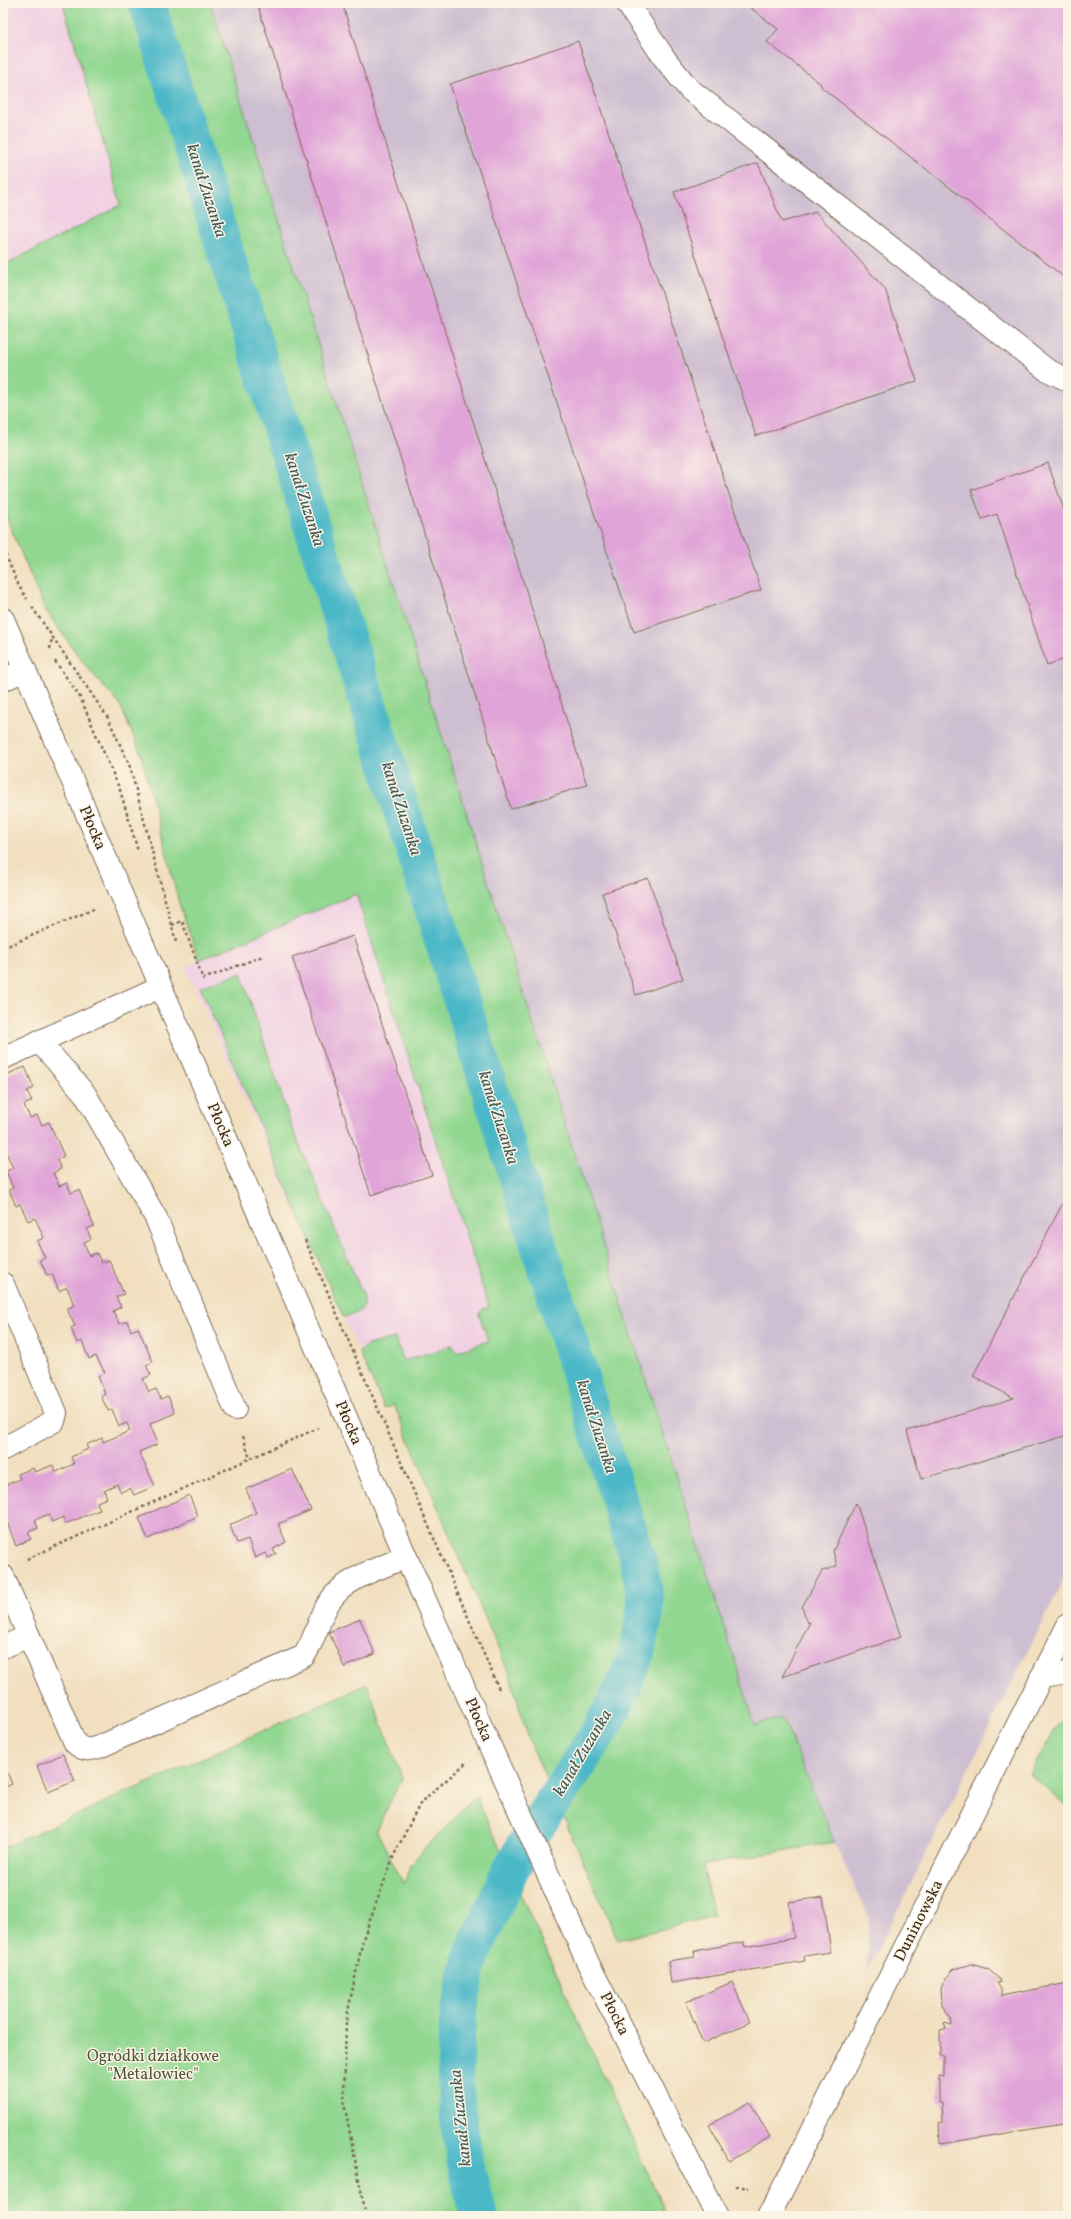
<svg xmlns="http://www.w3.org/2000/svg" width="1071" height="2219" viewBox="0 0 1071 2219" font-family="Vollkorn,serif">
	<rect width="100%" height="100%" fill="#fcf5e5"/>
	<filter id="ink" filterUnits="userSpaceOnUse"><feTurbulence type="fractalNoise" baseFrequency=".025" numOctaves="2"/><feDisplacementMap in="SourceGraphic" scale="8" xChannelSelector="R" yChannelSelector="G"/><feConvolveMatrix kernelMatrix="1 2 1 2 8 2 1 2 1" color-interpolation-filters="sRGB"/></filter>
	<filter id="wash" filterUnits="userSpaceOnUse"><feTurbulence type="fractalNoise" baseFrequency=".012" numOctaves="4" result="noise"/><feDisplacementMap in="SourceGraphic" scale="16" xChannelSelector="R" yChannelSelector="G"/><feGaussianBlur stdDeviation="0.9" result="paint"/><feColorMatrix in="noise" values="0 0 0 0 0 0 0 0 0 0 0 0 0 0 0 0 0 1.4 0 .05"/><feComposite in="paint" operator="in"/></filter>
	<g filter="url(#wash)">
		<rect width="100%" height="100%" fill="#f1dfbf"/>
		<g fill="#f1d0e3">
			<path d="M 3,3 L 63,3 L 121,205 L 3,266 Z"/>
			<path d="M 356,893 L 505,1355 L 385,1409 L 185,967 Z"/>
		</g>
		<path fill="#cebed1" d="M 210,3 L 1068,3 L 1068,1571 L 868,1969 L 869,1918 L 834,1842 L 783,1718 L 755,1725 L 590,1223 Z"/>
		<g fill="#91d791" stroke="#668058">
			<path d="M 63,3 L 210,3 L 755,1725 L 783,1718 L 834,1842 L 703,1865 L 714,1916 L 618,1940 L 529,1740 L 510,1676 L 394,1405 L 385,1409 L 359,1352 L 367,1345 L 395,1338 L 404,1361 L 453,1345 L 456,1352 L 488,1341 L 479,1314 L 483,1309 L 489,1307 L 356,894 L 199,960 L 179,903 L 141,754 L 120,705 L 81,660 L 44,608 L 3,509 L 3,266 L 121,205 Z"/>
			<path d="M 241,973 L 292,1127 L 364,1297 C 367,1312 355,1314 343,1317 L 200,987 Z"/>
			<path d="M 367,1684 L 402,1778 L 376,1830 L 404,1884 L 411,1863 L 476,1796 L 667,2216 L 3,2216 L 3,1848 Z"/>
			<path d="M 1068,1713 L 1068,1807 L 1030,1774 L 1056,1727 Z"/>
		</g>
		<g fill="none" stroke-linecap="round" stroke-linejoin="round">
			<path stroke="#4cb8c8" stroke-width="37" d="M 147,3 L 638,1560 C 640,1574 646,1591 645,1606 C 638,1703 560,1780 515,1862 C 507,1876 501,1892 494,1907 C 486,1925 476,1943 470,1962 C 445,2047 454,2133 479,2216"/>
		</g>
		<g id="blocks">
			<g fill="#e0a4d8">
				<path d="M 257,3 L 342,3 L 587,785 L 511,809 Z"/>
				<path d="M 750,3 L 1068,3 L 1068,280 L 821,87 L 821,84 L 767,42 L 778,29 L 748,6 Z"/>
				<path d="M 578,41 L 761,590 L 634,632 L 450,84 Z"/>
				<path d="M 758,163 L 782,222 L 816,212 L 885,289 L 917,381 L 756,436 L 674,192 Z"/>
				<path d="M 1048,463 L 1068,522 L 1068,658 L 1047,665 L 997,514 L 982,519 L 971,490 Z"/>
				<path d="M 648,878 L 683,979 L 636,995 L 602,893 Z"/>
				<path d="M 353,936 L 432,1175 L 371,1195 L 292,957 Z"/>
				<path d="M 25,1067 L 34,1088 L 27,1091 L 32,1101 L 24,1105 L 30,1118 L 37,1115 L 42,1125 L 49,1122 L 64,1156 L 57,1160 L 61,1169 L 53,1173 L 59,1186 L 67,1183 L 71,1193 L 79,1190 L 94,1226 L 87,1229 L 91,1239 L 84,1242 L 89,1256 L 97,1253 L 101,1263 L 109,1260 L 124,1294 L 116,1297 L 121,1307 L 113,1311 L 119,1324 L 127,1321 L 131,1331 L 138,1328 L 153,1362 L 146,1365 L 151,1375 L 143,1379 L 149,1392 L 156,1389 L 161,1399 L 168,1396 L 175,1413 L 150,1424 L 158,1444 L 139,1452 L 155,1486 L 134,1495 L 130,1488 L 121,1492 L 117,1484 L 104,1490 L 107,1498 L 97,1502 L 100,1510 L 65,1524 L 63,1517 L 52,1522 L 49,1514 L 35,1520 L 38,1528 L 28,1532 L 31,1539 L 16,1546 L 3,1511 L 3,1495 L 6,1494 L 3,1486 L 20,1479 L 18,1474 L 33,1468 L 35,1472 L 53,1465 L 56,1472 L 74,1464 L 71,1457 L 88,1449 L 86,1445 L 102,1438 L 103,1442 L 130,1431 L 127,1423 L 119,1426 L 112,1409 L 108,1411 L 101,1396 L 105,1394 L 98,1376 L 105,1373 L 96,1356 L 89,1359 L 82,1341 L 77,1343 L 71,1328 L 75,1326 L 67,1309 L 74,1305 L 67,1287 L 59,1291 L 52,1274 L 47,1275 L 40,1260 L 45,1258 L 37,1241 L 44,1238 L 35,1218 L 28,1221 L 20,1204 L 16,1206 L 9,1190 L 13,1188 L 6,1171 L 13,1168 L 5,1150 L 3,1151 L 3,1076 Z"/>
				<path d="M 1068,1193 L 1068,1435 L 921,1479 L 907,1431 L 1014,1398 L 973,1376 Z"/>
				<path d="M 292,1469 L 311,1510 L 278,1524 L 286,1542 L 273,1549 L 276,1554 L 268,1558 L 265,1553 L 255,1558 L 248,1539 L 237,1543 L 230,1525 L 256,1513 L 246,1489 Z"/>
				<path d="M 189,1495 L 198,1516 L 148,1539 L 139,1518 Z"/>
				<path d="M 856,1503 L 901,1637 L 782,1677 L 810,1622 L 808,1623 L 802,1607 L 822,1571 L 837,1566 L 833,1551 Z"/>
				<path d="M 360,1619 L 375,1654 L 344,1667 L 329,1632 Z"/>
				<path d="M 63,1754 L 75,1781 L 48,1792 L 37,1766 Z"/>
				<path d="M 3,1762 L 12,1784 L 3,1788 Z"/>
				<path d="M 823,1897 L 831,1952 L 804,1956 L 805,1961 L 671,1983 L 668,1961 L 695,1957 L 694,1951 L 744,1942 L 745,1947 L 794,1938 L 789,1902 Z"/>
				<path d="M 971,1964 L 988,1969 L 998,1978 L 1000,1978 L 1001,1982 L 997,1983 L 1001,1989 L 1001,1996 L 1068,1983 L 1068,2123 L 940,2144 L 939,2122 L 943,2123 L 942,2102 L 939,2102 L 939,2076 L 943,2077 L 943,2056 L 939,2056 L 939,2053 L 940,2053 L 940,2030 L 946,2029 L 944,2023 L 952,2025 L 951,2019 L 942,2005 L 941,1988 L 946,1978 L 954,1969 Z"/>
				<path d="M 732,1982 L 750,2022 L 703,2043 L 686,2002 Z"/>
				<path d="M 750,2102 L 770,2137 L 729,2161 L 709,2125 Z"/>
			</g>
		</g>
	</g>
	<g filter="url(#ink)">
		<use href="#blocks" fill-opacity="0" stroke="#7b6956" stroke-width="1"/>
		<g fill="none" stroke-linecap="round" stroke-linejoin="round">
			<g stroke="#7b6956" stroke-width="24">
				<g id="minor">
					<path d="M 627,3 L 665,59 L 689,89 L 1047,370 L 1068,380"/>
					<path d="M 3,619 L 406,1557 L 490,1746 L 588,1963 L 717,2216"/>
					<path d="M 3,680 L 25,670"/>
					<path d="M 39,1041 L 85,1094 L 156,1218 L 235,1409"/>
					<path d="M 3,1058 L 160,987"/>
					<path d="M 3,1284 L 56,1413 L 54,1421 L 3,1449"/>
					<path d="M 3,1576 L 75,1743 C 83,1751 89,1750 99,1747 L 304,1656 C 316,1638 319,1617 330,1601 C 346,1577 381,1568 406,1557"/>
					<path d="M 3,1647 L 29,1636"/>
					<path d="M 1041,1677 L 1068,1673"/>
					<path d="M 769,2216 L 1068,1625"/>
				</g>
			</g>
			<g stroke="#7b6956" stroke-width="2.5" stroke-dasharray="3 3" stroke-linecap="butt">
				<path d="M 3,549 L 20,588 L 27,599"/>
				<path d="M 32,607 L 108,718 L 130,767 L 176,942"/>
				<path d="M 50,649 L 52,637"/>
				<path d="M 55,661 L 80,697 L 120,790 L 138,851"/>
				<path d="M 172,925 L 182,921 L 203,979 L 263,956"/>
				<path d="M 3,948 L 94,909"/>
				<path d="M 305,1240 L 499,1689"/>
				<path d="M 243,1436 L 250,1459"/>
				<path d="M 27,1559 L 318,1428"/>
				<path d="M 736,2186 L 749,2188"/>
				<path d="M 366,2216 L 344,2103 L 346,2021 L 363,1939 L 394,1855 L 421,1802 L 466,1763"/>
			</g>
			<use href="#minor" stroke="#fff" stroke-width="22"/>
		</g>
	</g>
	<g text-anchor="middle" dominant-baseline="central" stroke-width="3" stroke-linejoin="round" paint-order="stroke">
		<g font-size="16" fill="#3b2a1e" stroke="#fcf5e5">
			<text transform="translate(92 828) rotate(67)">Płocka</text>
			<text transform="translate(220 1125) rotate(67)">Płocka</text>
			<text transform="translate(348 1423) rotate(67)">Płocka</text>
			<text transform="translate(478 1720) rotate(66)">Płocka</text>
			<text transform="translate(919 1921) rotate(-63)">Duninowska</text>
			<text transform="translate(614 2014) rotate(63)">Płocka</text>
		</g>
		<g font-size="16" fill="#50553b" stroke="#fcf5e5">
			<text x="153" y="2057">Ogródki działkowe<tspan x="153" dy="18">"Metalowiec"</tspan></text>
		</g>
		<g font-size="17" font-style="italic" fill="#415c5a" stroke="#fcf5e5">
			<text transform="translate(206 191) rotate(72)">kanał Zuzanka</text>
			<text transform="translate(304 500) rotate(72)">kanał Zuzanka</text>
			<text transform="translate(401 809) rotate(72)">kanał Zuzanka</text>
			<text transform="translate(498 1118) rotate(72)">kanał Zuzanka</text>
			<text transform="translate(596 1427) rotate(72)">kanał Zuzanka</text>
			<text transform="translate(583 1753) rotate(-59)">kanał Zuzanka</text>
			<text transform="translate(461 2118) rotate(-96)">kanał Zuzanka</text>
		</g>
	</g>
	<rect width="1071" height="2219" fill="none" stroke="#fcf5e5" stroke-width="16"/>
</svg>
